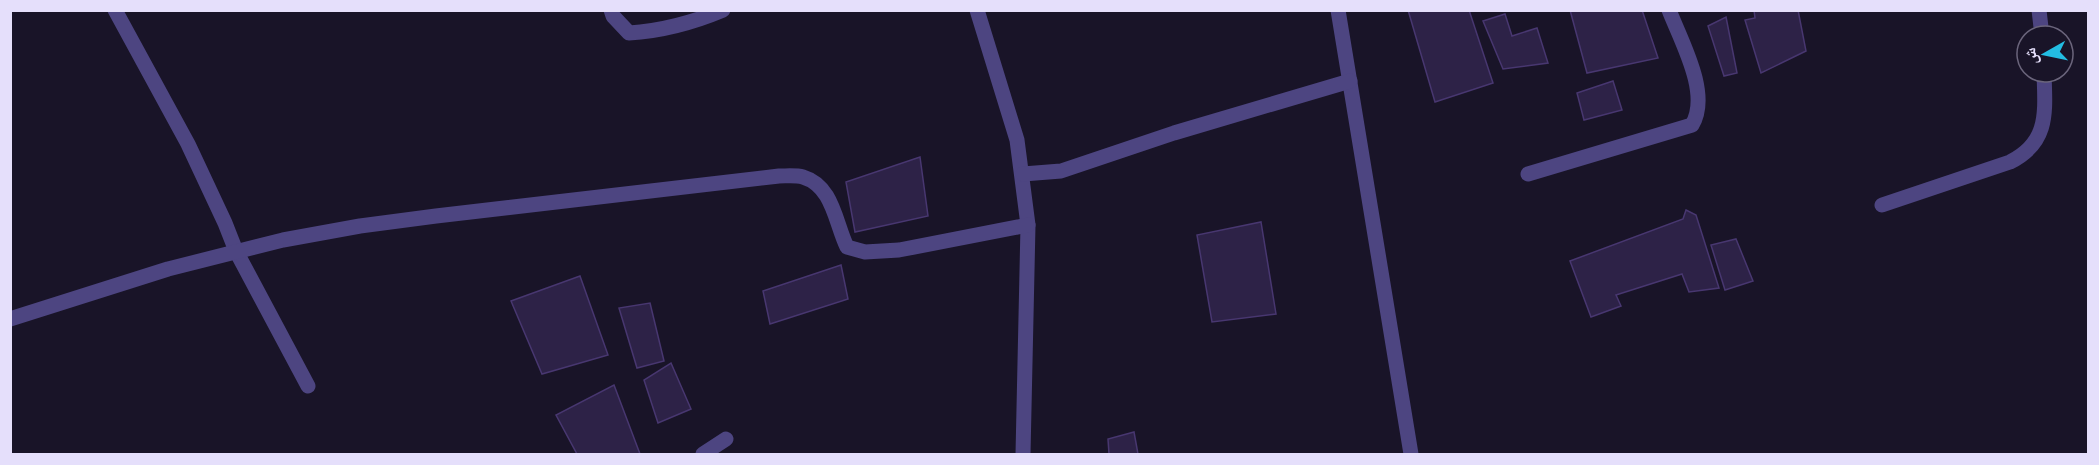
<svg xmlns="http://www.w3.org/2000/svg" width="2099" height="465" viewBox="0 0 2099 465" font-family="'Fira Sans','Noto Naskh Arabic',sans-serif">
	<rect width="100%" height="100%" fill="#191428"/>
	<g fill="#2d2247" stroke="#483770" stroke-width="1.5">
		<path d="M 1408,10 L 1469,10 L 1493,83 L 1435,102 Z"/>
		<path d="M 1570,10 L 1642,10 L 1658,58 L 1587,73 Z"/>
		<path d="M 1754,10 L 1798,10 L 1806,51 L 1761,73 L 1745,20 L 1755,18 Z"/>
		<path d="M 1505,14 L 1512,36 L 1537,28 L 1548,63 L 1503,69 L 1483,21 Z"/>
		<path d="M 1726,17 L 1737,73 L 1724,76 L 1708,26 Z"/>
		<path d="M 1613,81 L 1622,110 L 1584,120 L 1577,93 Z"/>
		<path d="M 920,157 L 928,216 L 855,232 L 846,182 Z"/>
		<path d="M 1686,210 L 1696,215 L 1719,288 L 1689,292 L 1682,274 L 1616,295 L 1621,306 L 1591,317 L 1570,261 L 1683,219 Z"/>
		<path d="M 1261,222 L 1276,314 L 1212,322 L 1197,235 Z"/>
		<path d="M 1736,239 L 1753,281 L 1725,290 L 1711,245 Z"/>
		<path d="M 841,265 L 848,299 L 770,324 L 763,291 Z"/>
		<path d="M 580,276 L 608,355 L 542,374 L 511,301 Z"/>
		<path d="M 650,303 L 664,361 L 637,368 L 619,308 Z"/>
		<path d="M 671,363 L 691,409 L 658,423 L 644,380 Z"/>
		<path d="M 614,385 L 640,454 L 577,454 L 556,415 Z"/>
		<path d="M 1134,432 L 1138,454 L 1109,454 L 1108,439 Z"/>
	</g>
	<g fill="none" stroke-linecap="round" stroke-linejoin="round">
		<g stroke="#4d4581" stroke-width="15">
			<path d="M 115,10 L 188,144 L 225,223 L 236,251 L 308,386"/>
			<path d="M 611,10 L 613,16 L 629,33 C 662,31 692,23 723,10"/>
			<path d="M 977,10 L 1017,140 L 1028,225 L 1023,454"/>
			<path d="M 1338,10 L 1411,454"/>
			<path d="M 2039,10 L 2042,36"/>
			<path d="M 1023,174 L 1061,171 L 1174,133 L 1350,81"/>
			<path d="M 1528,174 L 1692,125 C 1711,94 1681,41 1669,10"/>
			<path d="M 1882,205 L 2010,162 C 2050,142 2045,111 2044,72"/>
			<path d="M 10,319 L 168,269 L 283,240 L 360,226 L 436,216 L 779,176 C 787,176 796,175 803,177 C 833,186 835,222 847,247 L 865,252 L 899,250 L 1028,225"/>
			<path d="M 703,454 L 726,439"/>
		</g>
	</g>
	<rect width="2099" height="465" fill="none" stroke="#e5dffb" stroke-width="24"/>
	<g transform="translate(2045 54) rotate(261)"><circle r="28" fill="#191428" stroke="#6b657c" stroke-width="1.5"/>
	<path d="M0-4.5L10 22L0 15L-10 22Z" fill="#23bde3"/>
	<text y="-9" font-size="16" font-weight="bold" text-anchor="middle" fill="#e5dffb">ش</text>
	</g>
</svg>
